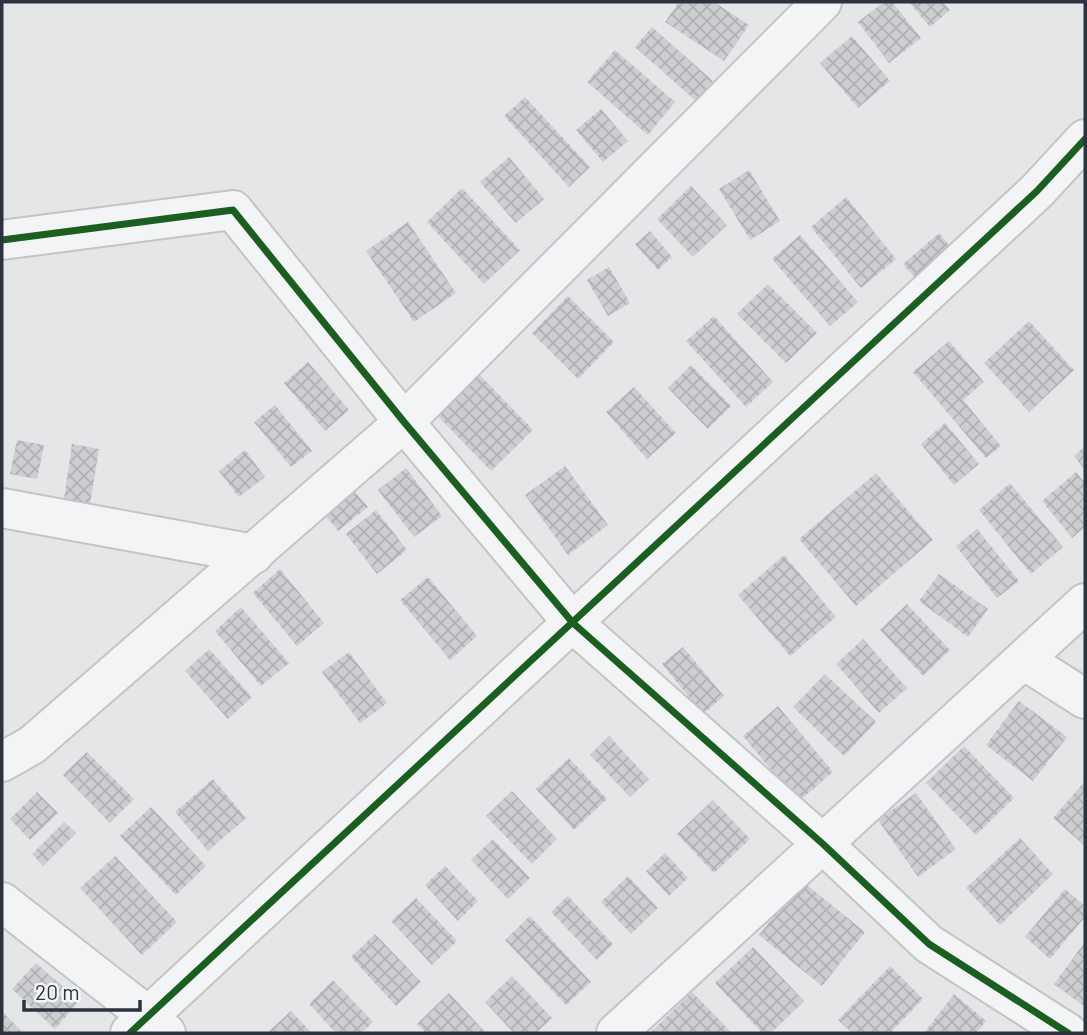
<svg xmlns="http://www.w3.org/2000/svg" width="1087" height="1035" viewBox="0 0 1087 1035" font-family="Barlow,sans-serif">
	<defs>
		<pattern id="building-cross-hatch" width="8" height="8" patternUnits="userSpaceOnUse" patternTransform="scale(1.75)"><rect width="8" height="8" fill="#ccced0"/><path d="M0 0l8 8M0 8l8-8" fill="none" stroke="#afb1b4"/></pattern>
	</defs>
	<rect width="100%" height="100%" fill="#e4e6e8"/>
	<g fill="url(#building-cross-hatch)">
		<path d="M 679,2 L 714,2 L 749,25 L 724,61 L 665,22 Z"/>
		<path d="M 884,2 L 892,2 L 921,38 L 889,63 L 858,22 Z"/>
		<path d="M 909,2 L 943,2 L 950,10 L 930,27 Z"/>
		<path d="M 652,27 L 713,81 L 696,101 L 635,47 Z"/>
		<path d="M 852,36 L 890,81 L 858,108 L 820,63 Z"/>
		<path d="M 615,50 L 675,102 L 648,135 L 587,82 Z"/>
		<path d="M 525,97 L 590,167 L 569,187 L 504,116 Z"/>
		<path d="M 601,109 L 628,141 L 603,162 L 576,130 Z"/>
		<path d="M 509,157 L 544,199 L 516,223 L 480,182 Z"/>
		<path d="M 749,170 L 780,221 L 750,240 L 719,189 Z"/>
		<path d="M 691,186 L 727,225 L 693,257 L 657,219 Z"/>
		<path d="M 462,188 L 520,250 L 484,284 L 427,222 Z"/>
		<path d="M 846,197 L 896,259 L 861,288 L 811,227 Z"/>
		<path d="M 408,222 L 456,293 L 414,322 L 366,251 Z"/>
		<path d="M 650,231 L 672,257 L 658,270 L 635,244 Z"/>
		<path d="M 939,233 L 955,252 L 919,282 L 903,264 Z"/>
		<path d="M 800,235 L 858,302 L 830,326 L 772,259 Z"/>
		<path d="M 609,267 L 630,303 L 608,316 L 587,280 Z"/>
		<path d="M 768,284 L 817,333 L 786,363 L 737,314 Z"/>
		<path d="M 568,296 L 614,342 L 578,379 L 532,333 Z"/>
		<path d="M 714,316 L 773,382 L 746,407 L 686,341 Z"/>
		<path d="M 1029,321 L 1074,370 L 1029,412 L 984,363 Z"/>
		<path d="M 949,341 L 984,382 L 963,400 L 1001,446 L 986,458 L 913,372 Z"/>
		<path d="M 308,362 L 349,410 L 325,431 L 284,383 Z"/>
		<path d="M 691,365 L 731,406 L 708,429 L 668,388 Z"/>
		<path d="M 476,371 L 533,430 L 491,471 L 434,412 Z"/>
		<path d="M 634,387 L 676,433 L 647,459 L 606,412 Z"/>
		<path d="M 275,405 L 312,451 L 291,467 L 254,422 Z"/>
		<path d="M 945,423 L 979,464 L 954,485 L 921,444 Z"/>
		<path d="M 17,440 L 44,445 L 37,479 L 10,474 Z"/>
		<path d="M 72,444 L 99,449 L 89,510 L 63,506 Z"/>
		<path d="M 1085,446 L 1085,470 L 1074,456 Z"/>
		<path d="M 245,450 L 265,477 L 239,497 L 219,471 Z"/>
		<path d="M 565,466 L 608,525 L 568,555 L 525,495 Z"/>
		<path d="M 406,468 L 442,516 L 414,537 L 378,490 Z"/>
		<path d="M 1076,472 L 1085,483 L 1085,527 L 1072,538 L 1042,501 Z"/>
		<path d="M 876,473 L 933,540 L 856,606 L 799,539 Z"/>
		<path d="M 1010,483 L 1063,547 L 1031,574 L 979,510 Z"/>
		<path d="M 355,492 L 368,507 L 338,531 L 326,516 Z"/>
		<path d="M 376,510 L 407,550 L 377,574 L 346,534 Z"/>
		<path d="M 977,529 L 1019,581 L 997,598 L 956,546 Z"/>
		<path d="M 784,555 L 836,617 L 790,656 L 738,595 Z"/>
		<path d="M 280,569 L 324,623 L 297,646 L 253,593 Z"/>
		<path d="M 939,574 L 988,609 L 968,637 L 919,601 Z"/>
		<path d="M 428,577 L 477,636 L 450,660 L 400,600 Z"/>
		<path d="M 907,604 L 950,650 L 923,676 L 880,630 Z"/>
		<path d="M 241,607 L 289,663 L 261,686 L 215,631 Z"/>
		<path d="M 863,639 L 907,688 L 879,713 L 836,664 Z"/>
		<path d="M 683,647 L 724,696 L 703,714 L 662,664 Z"/>
		<path d="M 209,649 L 252,697 L 228,719 L 185,671 Z"/>
		<path d="M 349,652 L 387,703 L 360,723 L 322,672 Z"/>
		<path d="M 825,674 L 876,722 L 844,756 L 793,707 Z"/>
		<path d="M 1019,701 L 1067,737 L 1033,781 L 986,745 Z"/>
		<path d="M 778,706 L 833,772 L 798,802 L 743,736 Z"/>
		<path d="M 609,736 L 649,779 L 630,797 L 590,755 Z"/>
		<path d="M 964,746 L 1014,798 L 976,835 L 926,783 Z"/>
		<path d="M 87,752 L 134,799 L 110,823 L 63,775 Z"/>
		<path d="M 569,758 L 607,799 L 574,830 L 536,789 Z"/>
		<path d="M 213,779 L 246,818 L 208,851 L 175,812 Z"/>
		<path d="M 1085,781 L 1085,846 L 1053,818 Z"/>
		<path d="M 512,791 L 557,839 L 532,864 L 486,816 Z"/>
		<path d="M 37,792 L 58,813 L 30,840 L 10,819 Z"/>
		<path d="M 916,793 L 956,849 L 918,877 L 878,820 Z"/>
		<path d="M 713,800 L 750,839 L 714,873 L 677,834 Z"/>
		<path d="M 151,807 L 206,866 L 176,895 L 120,836 Z"/>
		<path d="M 64,822 L 76,833 L 43,866 L 32,854 Z"/>
		<path d="M 1020,838 L 1053,874 L 1000,925 L 966,888 Z"/>
		<path d="M 493,839 L 530,878 L 508,899 L 471,860 Z"/>
		<path d="M 665,853 L 688,878 L 669,896 L 646,871 Z"/>
		<path d="M 115,856 L 177,922 L 142,955 L 80,888 Z"/>
		<path d="M 445,866 L 478,901 L 458,921 L 425,885 Z"/>
		<path d="M 628,876 L 658,908 L 631,934 L 601,902 Z"/>
		<path d="M 802,881 L 865,932 L 822,986 L 759,935 Z"/>
		<path d="M 1065,889 L 1085,906 L 1085,917 L 1050,959 L 1025,937 Z"/>
		<path d="M 568,896 L 613,944 L 597,960 L 551,912 Z"/>
		<path d="M 416,898 L 457,941 L 432,965 L 391,921 Z"/>
		<path d="M 530,916 L 591,982 L 566,1005 L 505,940 Z"/>
		<path d="M 375,934 L 421,982 L 396,1006 L 351,957 Z"/>
		<path d="M 1085,942 L 1085,1007 L 1054,984 Z"/>
		<path d="M 753,947 L 804,1001 L 771,1033 L 762,1033 L 715,983 Z"/>
		<path d="M 36,963 L 79,1001 L 55,1029 L 12,989 Z"/>
		<path d="M 890,966 L 923,999 L 890,1033 L 852,1033 L 838,1020 Z"/>
		<path d="M 512,976 L 552,1018 L 536,1033 L 514,1033 L 485,1002 Z"/>
		<path d="M 333,980 L 373,1022 L 362,1033 L 336,1033 L 309,1004 Z"/>
		<path d="M 692,992 L 732,1033 L 650,1033 Z"/>
		<path d="M 449,993 L 486,1033 L 426,1033 L 417,1024 Z"/>
		<path d="M 954,994 L 986,1021 L 976,1033 L 924,1033 Z"/>
		<path d="M 2,1011 L 23,1033 L 2,1033 Z"/>
		<path d="M 291,1011 L 312,1033 L 267,1033 Z"/>
	</g>
	<g fill="none" stroke-linecap="round" stroke-linejoin="round">
		<g stroke="#c2c4c6" stroke-width="42">
			<g id="minor">
				<path d="M 2,240 L 233,210 L 404,422 L 573,623 L 823,844 L 929,944 L 1068,1033"/>
				<path d="M 2,508 L 254,554"/>
				<path d="M 1024,660 L 1085,699"/>
				<path d="M 2,762 L 32,745 L 404,422 L 822,2"/>
				<path d="M 2,902 L 148,1016 L 166,1033"/>
				<path d="M 130,1033 L 1037,191 L 1085,139"/>
				<path d="M 616,1033 L 1085,603"/>
			</g>
		</g>
		<use href="#minor" stroke="#f3f4f5" stroke-width="38"/>
		<g stroke="#f2f4f7" stroke-width="11">
			<g id="cycleway">
				<path d="M 2,240 L 233,210 L 404,422 L 573,623 L 823,844 L 929,944 L 1068,1033"/>
				<path d="M 130,1033 L 1037,191 L 1085,139"/>
			</g>
		</g>
		<use href="#cycleway" stroke="#1b5e20" stroke-width="7"/>
	</g>
	<rect width="1087" height="1035" fill="none" stroke="#2c333f" stroke-width="7"/>
	<path d="M24 1000v10h116v-10" fill="none" stroke="#2c333f" stroke-width="3.5"/>
	<text x="35" y="1000" font-size="21" fill="#2c333f" stroke="#f2f4f7" stroke-width="5" paint-order="stroke">20 m</text>
</svg>
